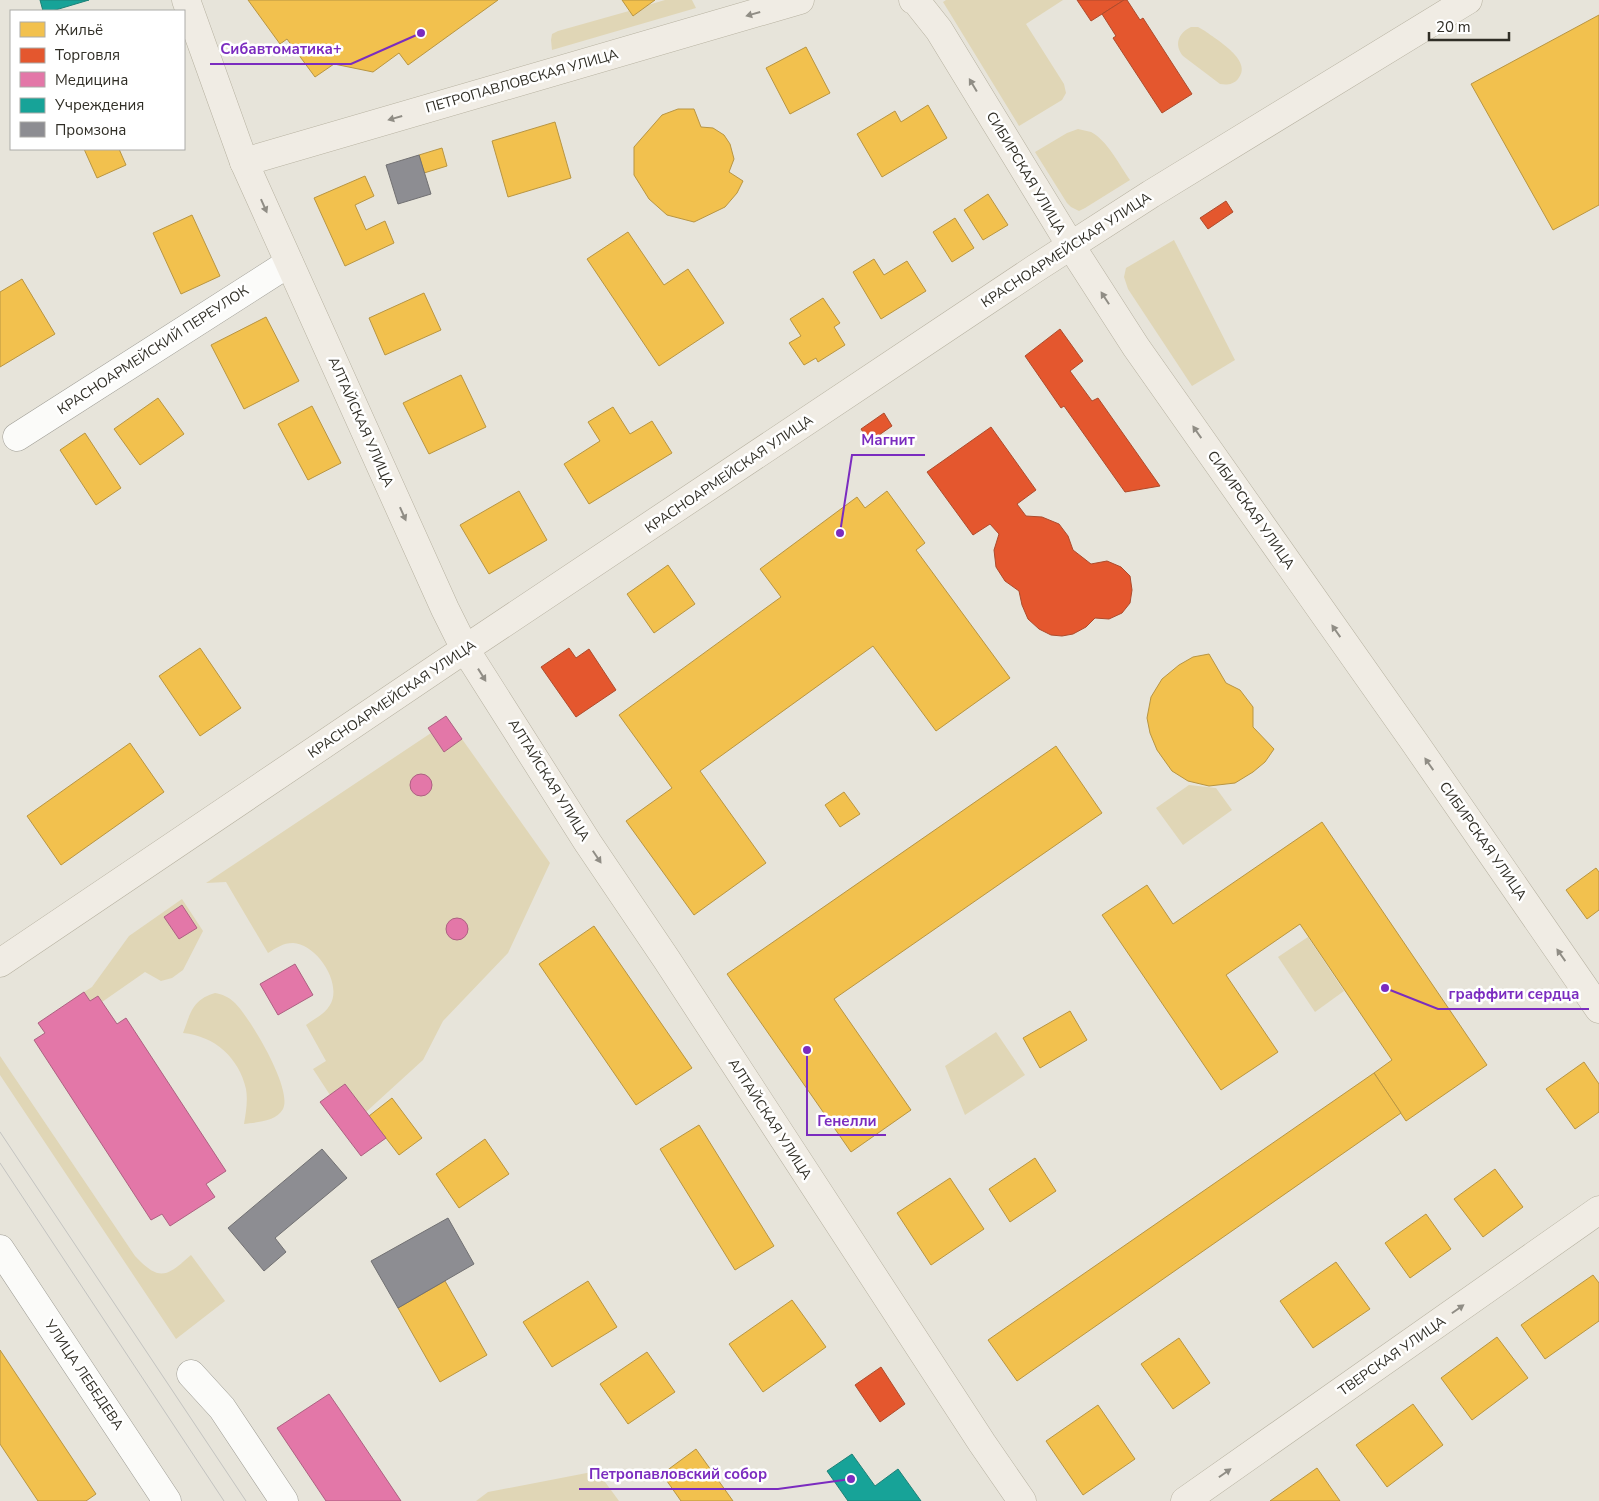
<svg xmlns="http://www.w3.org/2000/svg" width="1599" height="1501" viewBox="0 0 1599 1501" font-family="'Nunito Sans',sans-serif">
	<rect width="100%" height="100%" fill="#e7e4da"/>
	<g fill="#e0d6b6">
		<path d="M 665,0 L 692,0 L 696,8 L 552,50 L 551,40 L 552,34 L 558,31 L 629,11 L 634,16 L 648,5 Z"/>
		<path d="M 946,0 L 1063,0 L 1026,24 L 1064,84 L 1066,93 L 1062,100 L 1019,126 L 943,2 Z"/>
		<path d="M 1191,27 L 1198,27 L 1205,31 C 1217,40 1254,61 1238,79 C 1233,85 1226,85 1220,84 L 1183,56 C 1174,45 1178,33 1191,27 Z"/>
		<path d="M 1078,129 C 1082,130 1087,131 1091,132 C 1107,140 1120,166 1130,180 L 1085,208 L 1079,211 L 1071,207 L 1067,203 L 1035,152 L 1067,133 Z"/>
		<path d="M 1174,240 L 1235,360 L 1192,386 L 1128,289 L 1124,277 L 1126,268 Z"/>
		<path d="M 431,733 L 444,752 L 462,739 L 550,863 L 508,953 L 443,1021 L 423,1060 L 366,1112 L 345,1084 L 330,1095 L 313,1069 L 326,1061 L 306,1025 C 314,1019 325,1014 330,1005 C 343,984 317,944 293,943 C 283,943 276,948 268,953 L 226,882 L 206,883 Z"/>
		<path d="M 1189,785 L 1216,788 L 1232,810 L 1183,845 L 1156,808 Z"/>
		<path d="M 182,899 L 203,931 L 183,970 L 172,978 L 161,981 L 145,972 L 102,1002 L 98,996 L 90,1001 L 84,992 L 92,987 L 129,936 Z"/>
		<path d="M 1308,937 L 1344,991 L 1315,1012 L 1278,957 Z"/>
		<path d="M 215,993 C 222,994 229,997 235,1003 C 250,1018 293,1089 283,1109 C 276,1122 256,1122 244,1124 C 246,1112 248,1100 246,1089 C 239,1058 215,1036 183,1033 C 191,1012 192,1000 215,993 Z"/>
		<path d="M 996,1032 L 1025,1075 L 965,1115 L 945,1066 Z"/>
		<path d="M 0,1056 L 135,1256 C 160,1282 166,1277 191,1255 L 225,1301 L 176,1339 L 0,1075 Z"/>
		<path d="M 597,1471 L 619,1501 L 476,1501 L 488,1492 Z"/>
	</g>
	<g fill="#f2c14e" stroke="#b89542">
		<path d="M 248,0 L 498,0 L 408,65 L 399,53 L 373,72 L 334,64 L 315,77 L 287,39 L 280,44 Z"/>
		<path d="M 622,0 L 655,0 L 633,16 Z"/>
		<path d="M 1599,15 L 1599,205 L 1553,230 L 1471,84 Z"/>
		<path d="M 806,47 L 830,93 L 790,114 L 766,68 Z"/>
		<path d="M 928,105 L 947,138 L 882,177 L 857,134 L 895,111 L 901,122 Z"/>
		<path d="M 678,109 L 694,109 L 701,127 L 713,128 L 724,135 L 730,144 L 734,159 L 729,172 L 743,181 L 737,193 L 725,207 L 694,222 L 667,215 L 649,199 L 634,175 L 634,147 L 662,115 Z"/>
		<path d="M 555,122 L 571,178 L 508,197 L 492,141 Z"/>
		<path d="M 442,148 L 447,166 L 424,173 L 419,155 Z"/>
		<path d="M 84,149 L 119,149 L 126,165 L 97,178 Z"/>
		<path d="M 365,176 L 374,196 L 355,205 L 366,230 L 385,221 L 394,243 L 345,266 L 314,198 Z"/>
		<path d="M 988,194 L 1008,225 L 983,240 L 964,210 Z"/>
		<path d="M 192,215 L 220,276 L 181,294 L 153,233 Z"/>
		<path d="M 955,218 L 974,248 L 952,262 L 933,232 Z"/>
		<path d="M 628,232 L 664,285 L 688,269 L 724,323 L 659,366 L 587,259 Z"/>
		<path d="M 874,259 L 884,275 L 907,261 L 926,291 L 881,319 L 853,272 Z"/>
		<path d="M 22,279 L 55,334 L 0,367 L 0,292 Z"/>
		<path d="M 424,293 L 441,330 L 385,355 L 369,318 Z"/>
		<path d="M 823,298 L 840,323 L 834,327 L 845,345 L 818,362 L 816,358 L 804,365 L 789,343 L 801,336 L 790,319 Z"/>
		<path d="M 266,317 L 299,381 L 244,409 L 211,345 Z"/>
		<path d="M 461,375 L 486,427 L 429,454 L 403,403 Z"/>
		<path d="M 158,398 L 184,434 L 140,465 L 114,429 Z"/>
		<path d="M 312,406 L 341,463 L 308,480 L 278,424 Z"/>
		<path d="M 613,407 L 630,434 L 652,421 L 672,453 L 589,504 L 564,464 L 600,441 L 588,422 Z"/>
		<path d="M 85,433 L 121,488 L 96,505 L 60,450 Z"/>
		<path d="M 519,491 L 547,540 L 489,574 L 460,525 Z"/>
		<path d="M 887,491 L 925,543 L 916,550 L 1010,678 L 936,731 L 873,646 L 700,771 L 766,863 L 694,915 L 626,821 L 672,788 L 619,715 L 781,597 L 760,569 L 857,497 L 865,508 Z"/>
		<path d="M 668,565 L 695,604 L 654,633 L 627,594 Z"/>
		<path d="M 200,648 L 241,708 L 200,736 L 159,676 Z"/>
		<path d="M 1209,654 L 1226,683 L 1240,690 L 1253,707 L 1253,727 L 1274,749 L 1265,762 L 1253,772 L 1235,783 L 1209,786 L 1188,781 L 1172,771 L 1157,750 L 1150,733 L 1147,718 L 1151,697 L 1162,679 L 1179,665 L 1193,657 Z"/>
		<path d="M 130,743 L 164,792 L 61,865 L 27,816 Z"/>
		<path d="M 1056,746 L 1102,813 L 834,999 L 911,1110 L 851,1152 L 727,974 Z"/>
		<path d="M 844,792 L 860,814 L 840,827 L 825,805 Z"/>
		<path d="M 1322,822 L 1487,1065 L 1406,1121 L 1374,1073 L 1392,1060 L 1300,924 L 1226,975 L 1278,1052 L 1221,1090 L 1102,915 L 1147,885 L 1173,924 Z"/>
		<path d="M 1596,868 L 1599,872 L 1599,910 L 1587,919 L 1566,890 Z"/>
		<path d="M 594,926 L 692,1068 L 636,1105 L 539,964 Z"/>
		<path d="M 1070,1011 L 1087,1040 L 1040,1068 L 1023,1038 Z"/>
		<path d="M 1584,1062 L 1599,1084 L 1599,1112 L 1575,1129 L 1546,1089 Z"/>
		<path d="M 1374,1073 L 1401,1113 L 1017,1381 L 988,1340 Z"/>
		<path d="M 392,1098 L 422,1138 L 399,1155 L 369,1116 Z"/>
		<path d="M 699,1125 L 774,1246 L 735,1270 L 660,1149 Z"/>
		<path d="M 485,1139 L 509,1174 L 459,1208 L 436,1174 Z"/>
		<path d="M 1035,1158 L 1056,1191 L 1010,1222 L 989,1189 Z"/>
		<path d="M 1495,1169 L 1523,1207 L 1483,1237 L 1454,1199 Z"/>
		<path d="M 950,1178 L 984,1229 L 931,1265 L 897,1213 Z"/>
		<path d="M 1426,1214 L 1451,1249 L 1410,1278 L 1385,1243 Z"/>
		<path d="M 1336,1262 L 1370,1309 L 1313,1348 L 1280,1301 Z"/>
		<path d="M 1593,1275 L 1599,1283 L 1599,1321 L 1545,1359 L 1521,1325 Z"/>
		<path d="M 445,1281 L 487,1355 L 440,1382 L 398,1308 Z"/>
		<path d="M 588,1281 L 617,1327 L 552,1367 L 523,1322 Z"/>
		<path d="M 792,1300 L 826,1347 L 763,1392 L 729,1344 Z"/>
		<path d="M 1497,1337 L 1528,1378 L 1472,1420 L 1441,1378 Z"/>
		<path d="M 1179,1338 L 1210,1383 L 1173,1409 L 1141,1364 Z"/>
		<path d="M 0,1350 L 96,1494 L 86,1501 L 38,1501 L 0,1444 Z"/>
		<path d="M 647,1352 L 675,1392 L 628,1424 L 600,1384 Z"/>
		<path d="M 1413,1404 L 1443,1445 L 1387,1487 L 1356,1445 Z"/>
		<path d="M 1098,1405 L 1135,1459 L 1083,1495 L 1046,1441 Z"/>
		<path d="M 696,1449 L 733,1501 L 681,1501 L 662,1474 Z"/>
		<path d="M 1317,1468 L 1340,1501 L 1270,1501 Z"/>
	</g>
	<g fill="#e4572e" stroke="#ae4b2c">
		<path d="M 1077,0 L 1124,0 L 1091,21 Z"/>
		<path d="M 1124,0 L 1127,0 L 1140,20 L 1143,18 L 1192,94 L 1162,113 L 1113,38 L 1116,36 L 1102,14 Z"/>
		<path d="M 1226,201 L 1233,212 L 1208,229 L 1200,218 Z"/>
		<path d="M 1060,329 L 1083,361 L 1070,371 L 1092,401 L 1098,398 L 1160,486 L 1125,492 L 1064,406 L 1061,408 L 1025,356 Z"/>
		<path d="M 884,413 L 892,426 L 869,442 L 861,429 Z"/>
		<path d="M 991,427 L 1036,490 L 1017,504 L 1026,516 L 1042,517 L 1059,524 L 1068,536 L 1073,550 L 1091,564 L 1107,561 L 1121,567 L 1130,576 L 1132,590 L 1130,603 L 1122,613 L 1109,619 L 1095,618 L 1086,627 L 1073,634 L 1062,636 L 1051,635 L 1039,629 L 1028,619 L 1022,605 L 1019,591 L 1005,581 L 996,567 L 994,550 L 999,534 L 990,524 L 973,535 L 927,472 Z"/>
		<path d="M 569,648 L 576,658 L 589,649 L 616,690 L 576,717 L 541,667 Z"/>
		<path d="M 881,1367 L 905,1404 L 880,1422 L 855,1385 Z"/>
	</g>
	<g fill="#e377a8" stroke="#ad6181">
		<path d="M 446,716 L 462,739 L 444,752 L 428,728 Z"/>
		<circle cx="421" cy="785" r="11"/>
		<path d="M 182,905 L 197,928 L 179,939 L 164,917 Z"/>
		<circle cx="457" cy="929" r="11"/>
		<path d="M 295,964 L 313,995 L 278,1015 L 260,984 Z"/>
		<path d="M 84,992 L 90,1001 L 98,996 L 117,1024 L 126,1018 L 226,1171 L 206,1184 L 215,1197 L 170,1226 L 162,1214 L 151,1220 L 34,1040 L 45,1033 L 38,1023 Z"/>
		<path d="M 345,1084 L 386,1138 L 361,1156 L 320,1102 Z"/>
		<path d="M 329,1394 L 340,1410 L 401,1501 L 326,1501 L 277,1428 Z"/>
	</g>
	<g fill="#17a398" stroke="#1e8076">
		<path d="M 40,0 L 89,0 L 52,11 L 43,11 Z"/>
		<path d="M 852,1454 L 875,1486 L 898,1469 L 921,1501 L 848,1501 L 827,1471 Z"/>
	</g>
	<g fill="#8d8d92" stroke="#717072">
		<path d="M 419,155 L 431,194 L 398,204 L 386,165 Z"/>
		<path d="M 322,1149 L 347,1178 L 275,1238 L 286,1252 L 264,1271 L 228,1228 Z"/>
		<path d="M 448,1218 L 474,1264 L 398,1308 L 371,1261 Z"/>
	</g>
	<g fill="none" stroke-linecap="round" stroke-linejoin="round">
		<g stroke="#9e9c94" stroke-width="29">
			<g id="minor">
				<path d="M 17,437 L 289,263"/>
				<path d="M 0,1249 L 167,1501"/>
				<path d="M 191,1374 L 222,1408 L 284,1501"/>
			</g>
		</g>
		<g stroke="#b6b1a0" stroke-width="29">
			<g id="major">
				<path d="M 186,0 L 244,162 L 445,609 L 465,649 L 588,843 L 667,960 L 982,1443 L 1022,1501"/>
				<path d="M 913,0 L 916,1 L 939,30 L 1071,246 L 1136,347 L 1415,743 L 1599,1009"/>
				<path d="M 244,162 L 800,0"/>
				<path d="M 0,963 L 465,649 L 1036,268 L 1151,194 L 1468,0"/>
				<path d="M 1185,1501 L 1599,1210"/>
			</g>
		</g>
		<use href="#minor" stroke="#fbfbf9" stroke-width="28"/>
		<use href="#major" stroke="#f0ece4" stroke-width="28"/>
		<g stroke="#c3c3c0" stroke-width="1">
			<path d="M 0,1132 L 246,1501"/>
			<path d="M 0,1163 L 224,1501"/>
		</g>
	</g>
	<defs><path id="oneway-solid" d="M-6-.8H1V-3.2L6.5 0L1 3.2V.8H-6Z" transform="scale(1.25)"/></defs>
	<g fill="#908d85">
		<use href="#oneway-solid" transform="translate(753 14) rotate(164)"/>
		<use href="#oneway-solid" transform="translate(973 85) rotate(-121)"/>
		<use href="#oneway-solid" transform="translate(395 118) rotate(164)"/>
		<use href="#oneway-solid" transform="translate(264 206) rotate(66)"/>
		<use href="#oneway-solid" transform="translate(1105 298) rotate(-123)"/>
		<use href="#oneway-solid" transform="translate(1197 432) rotate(-125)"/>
		<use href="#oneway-solid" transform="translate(403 514) rotate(66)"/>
		<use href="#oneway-solid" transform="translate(1336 631) rotate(-125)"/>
		<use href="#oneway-solid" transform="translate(482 675) rotate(58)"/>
		<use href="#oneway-solid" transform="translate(1429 764) rotate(-125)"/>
		<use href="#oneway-solid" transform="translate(597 857) rotate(56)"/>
		<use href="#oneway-solid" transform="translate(1561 955) rotate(-125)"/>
		<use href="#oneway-solid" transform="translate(1458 1309) rotate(-35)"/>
		<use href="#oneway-solid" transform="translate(1225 1473) rotate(-35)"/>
	</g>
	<g text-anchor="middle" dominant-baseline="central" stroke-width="5" stroke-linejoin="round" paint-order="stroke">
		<g font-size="14" fill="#302e26" stroke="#fff">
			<text transform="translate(522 81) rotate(-16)">ПЕТРОПАВЛОВСКАЯ УЛИЦА</text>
			<text transform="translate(1026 173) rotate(59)">СИБИРСКАЯ УЛИЦА</text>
			<text transform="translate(1066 250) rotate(-33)">КРАСНОАРМЕЙСКАЯ УЛИЦА</text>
			<text transform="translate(153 350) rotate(-33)">КРАСНОАРМЕЙСКИЙ ПЕРЕУЛОК</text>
			<text transform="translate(361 422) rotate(66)">АЛТАЙСКАЯ УЛИЦА</text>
			<text transform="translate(729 474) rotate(-34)">КРАСНОАРМЕЙСКАЯ УЛИЦА</text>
			<text transform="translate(1251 510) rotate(55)">СИБИРСКАЯ УЛИЦА</text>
			<text transform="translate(392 699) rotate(-34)">КРАСНОАРМЕЙСКАЯ УЛИЦА</text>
			<text transform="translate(549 780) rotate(58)">АЛТАЙСКАЯ УЛИЦА</text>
			<text transform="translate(1483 841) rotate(55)">СИБИРСКАЯ УЛИЦА</text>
			<text transform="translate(770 1119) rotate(57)">АЛТАЙСКАЯ УЛИЦА</text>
			<text transform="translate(1392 1356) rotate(-35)">ТВЕРСКАЯ УЛИЦА</text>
			<text transform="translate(84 1375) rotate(56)">УЛИЦА ЛЕБЕДЕВА</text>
		</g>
	</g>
	<path fill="none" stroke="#7b2cbf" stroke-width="2" d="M421 33L351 64H210M840 533L852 455H925M1385 988L1438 1009H1589M807 1050L807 1135H886M851 1479L778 1489H579"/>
	<g fill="#7b2cbf" stroke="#fff" stroke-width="2">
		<circle cx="421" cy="33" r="5"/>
		<circle cx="840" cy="533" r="5"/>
		<circle cx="1385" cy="988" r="5"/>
		<circle cx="807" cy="1050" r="5"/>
		<circle cx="851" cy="1479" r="5"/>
	</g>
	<g font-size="15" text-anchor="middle" font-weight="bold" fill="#7b2cbf" stroke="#fff" stroke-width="5" stroke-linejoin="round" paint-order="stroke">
		<text x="281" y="54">Сибавтоматика+</text>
		<text x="888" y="445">Магнит</text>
		<text x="1514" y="999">граффити сердца</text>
		<text x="847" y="1126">Генелли</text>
		<text x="678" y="1479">Петропавловский собор</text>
	</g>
	<rect x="10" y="10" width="175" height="140" fill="#ffffff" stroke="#acaba8"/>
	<rect x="20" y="22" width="25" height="15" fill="#f2c14e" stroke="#acaba8"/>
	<text x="55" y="35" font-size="15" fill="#302e26">Жильё</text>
	<rect x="20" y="48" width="25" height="15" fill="#e4572e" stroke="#acaba8"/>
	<text x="55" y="60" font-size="15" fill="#302e26">Торговля</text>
	<rect x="20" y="72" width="25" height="15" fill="#e377a8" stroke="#acaba8"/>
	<text x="55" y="85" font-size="15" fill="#302e26">Медицина</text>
	<rect x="20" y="98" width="25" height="15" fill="#17a398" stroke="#acaba8"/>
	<text x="55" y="110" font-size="15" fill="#302e26">Учреждения</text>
	<rect x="20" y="122" width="25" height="15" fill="#8d8d92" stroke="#acaba8"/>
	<text x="55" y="135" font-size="15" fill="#302e26">Промзона</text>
	<path d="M1429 32v8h80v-8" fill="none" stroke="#302e26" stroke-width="2.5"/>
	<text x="1436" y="32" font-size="15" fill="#302e26" stroke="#ffffff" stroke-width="4" paint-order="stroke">20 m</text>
</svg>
